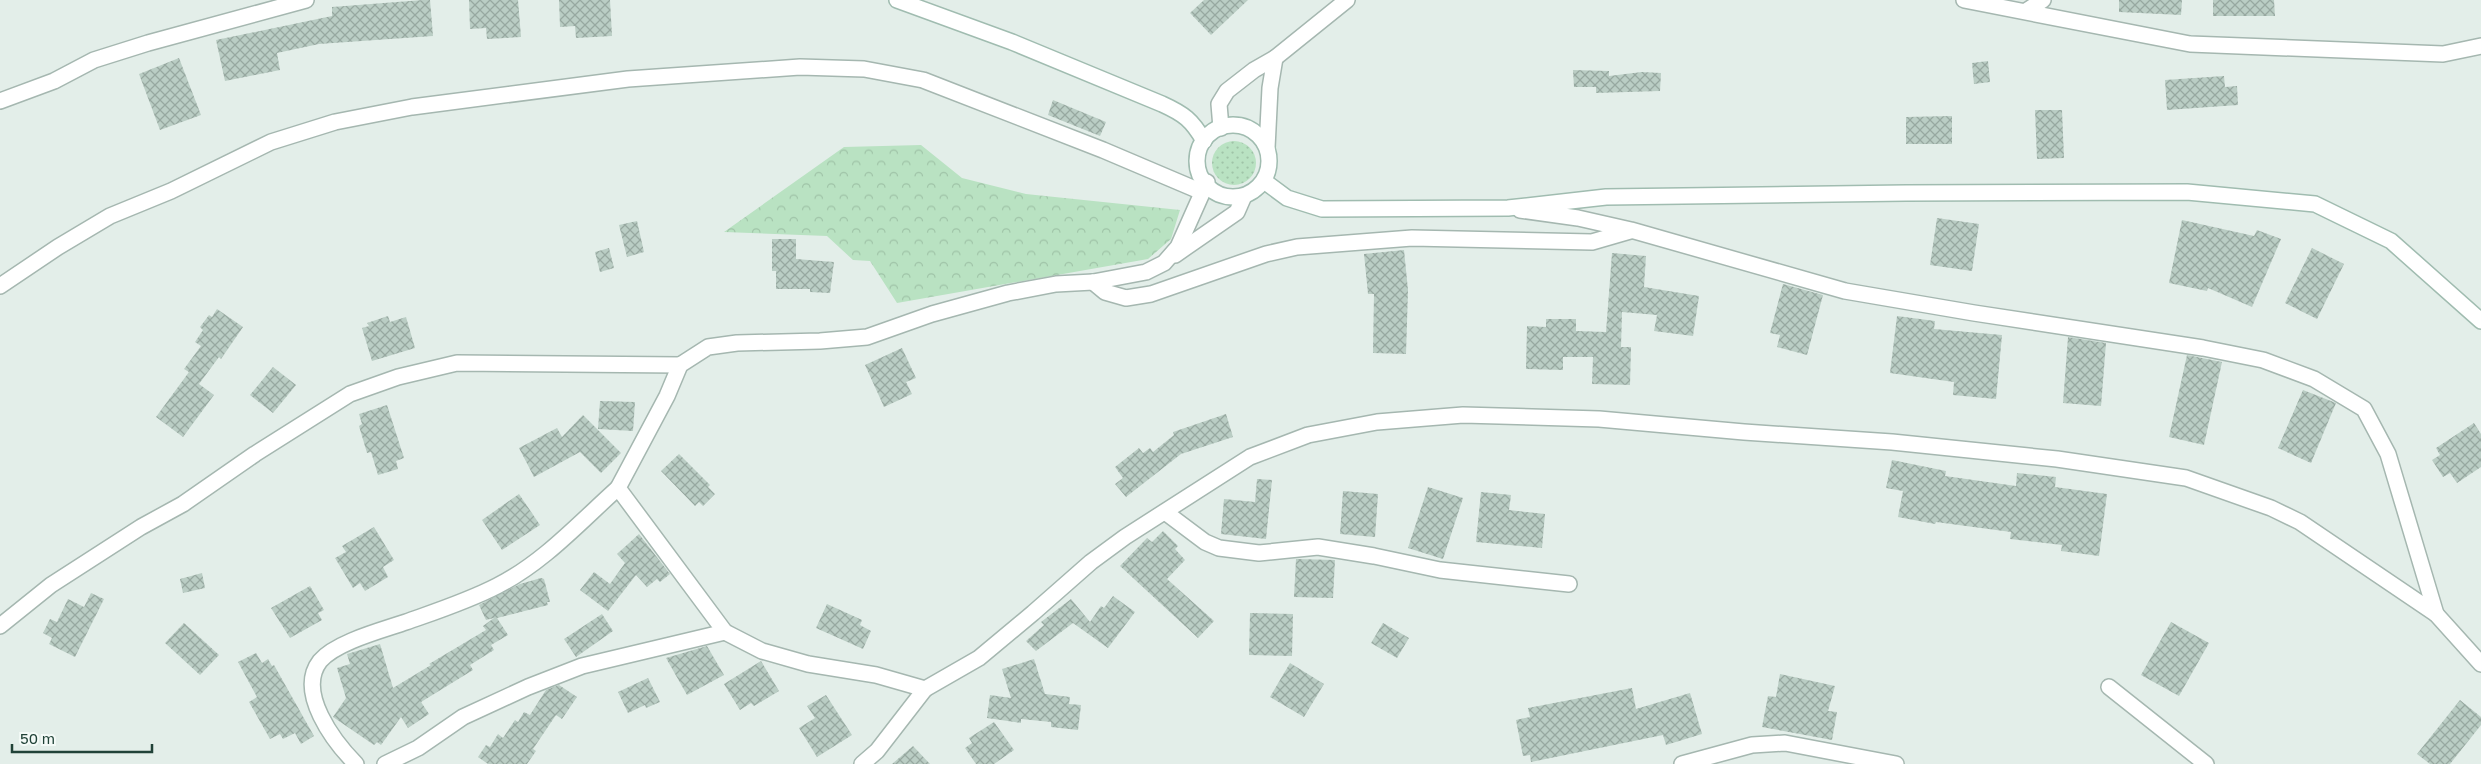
<svg xmlns="http://www.w3.org/2000/svg" width="2481" height="764" viewBox="0 0 2481 764" font-family="'Golos Text',sans-serif">
	<defs>
		<pattern id="green-dots" width="8" height="8" patternUnits="userSpaceOnUse" patternTransform="scale(1.25)"><rect width="8" height="8" fill="#b9e2c2"/><path d="M2 2h.1M6 6h.1" fill="none" stroke="#9fc3a7" stroke-width="1.8" stroke-linecap="round"/></pattern>
		<pattern id="forest-crowns" width="20" height="18" patternUnits="userSpaceOnUse" patternTransform="scale(1.25)"><rect width="20" height="18" fill="#b9e2c2"/><path d="M2 6a3 3 0 1 1 6 0M12 15a3 3 0 1 1 6 0" fill="none" stroke="#9fc3a7"/></pattern>
		<pattern id="building-cross-hatch" width="8" height="8" patternUnits="userSpaceOnUse" patternTransform="scale(1.25)"><rect width="8" height="8" fill="#bacdc4"/><path d="M0 0l8 8M0 8l8-8" fill="none" stroke="#97a8a0"/></pattern>
	</defs>
	<rect width="100%" height="100%" fill="#e3eee9"/>
	<circle fill="url(#green-dots)" cx="1234" cy="163" r="22"/>
	<path fill="url(#forest-crowns)" d="M 921,145 L 962,178 L 1026,194 L 1180,210 L 1171,239 L 1148,259 L 897,303 L 870,261 L 853,260 L 827,236 L 724,232 L 844,147 Z"/>
	<g fill="url(#building-cross-hatch)">
		<path d="M 423,0 L 430,0 L 433,36 L 319,44 L 277,53 L 280,70 L 225,81 L 216,40 L 332,16 L 332,7 Z"/>
		<path d="M 469,0 L 518,0 L 521,37 L 487,39 L 486,28 L 470,29 Z"/>
		<path d="M 559,0 L 610,0 L 612,36 L 576,38 L 575,26 L 560,27 Z"/>
		<path d="M 1204,0 L 1248,0 L 1211,35 L 1190,13 Z"/>
		<path d="M 2119,0 L 2182,0 L 2181,15 L 2119,12 Z"/>
		<path d="M 2213,0 L 2274,0 L 2275,16 L 2213,16 Z"/>
		<path d="M 179,58 L 201,115 L 160,130 L 139,74 Z"/>
		<path d="M 1988,61 L 1990,82 L 1974,84 L 1972,63 Z"/>
		<path d="M 1573,70 L 1609,71 L 1609,76 L 1642,72 L 1661,73 L 1660,91 L 1596,93 L 1596,87 L 1574,87 Z"/>
		<path d="M 2224,76 L 2225,87 L 2237,86 L 2238,105 L 2167,110 L 2165,80 Z"/>
		<path d="M 1053,100 L 1106,122 L 1100,136 L 1048,115 Z"/>
		<path d="M 2035,110 L 2062,110 L 2064,158 L 2037,159 Z"/>
		<path d="M 1952,116 L 1952,144 L 1906,144 L 1906,117 Z"/>
		<path d="M 1937,218 L 1979,224 L 1972,271 L 1930,265 Z"/>
		<path d="M 2182,220 L 2254,236 L 2257,230 L 2281,239 L 2252,307 L 2208,288 L 2207,291 L 2169,283 Z"/>
		<path d="M 637,221 L 644,252 L 627,257 L 619,225 Z"/>
		<path d="M 772,239 L 796,239 L 796,259 L 834,262 L 830,293 L 810,292 L 810,289 L 776,289 L 776,271 L 772,271 Z"/>
		<path d="M 609,248 L 614,268 L 600,272 L 595,252 Z"/>
		<path d="M 2312,248 L 2344,264 L 2317,319 L 2285,303 Z"/>
		<path d="M 1404,250 L 1408,290 L 1406,354 L 1373,353 L 1374,294 L 1368,294 L 1364,254 Z"/>
		<path d="M 1612,253 L 1646,256 L 1644,287 L 1699,296 L 1693,336 L 1654,331 L 1657,315 L 1622,312 L 1621,347 L 1631,347 L 1630,385 L 1592,384 L 1593,357 L 1563,357 L 1563,370 L 1526,369 L 1527,326 L 1546,327 L 1546,319 L 1576,319 L 1576,331 L 1606,332 Z"/>
		<path d="M 1783,284 L 1823,295 L 1807,355 L 1777,347 L 1780,335 L 1770,333 Z"/>
		<path d="M 217,309 L 243,327 L 221,359 L 219,357 L 199,384 L 214,395 L 183,437 L 156,417 L 189,372 L 184,369 L 201,346 L 195,342 L 203,330 L 200,327 L 209,315 L 212,317 Z"/>
		<path d="M 388,316 L 390,322 L 406,317 L 415,348 L 372,361 L 362,328 L 369,326 L 367,323 Z"/>
		<path d="M 1897,316 L 1935,321 L 1934,329 L 2002,335 L 1996,399 L 1953,395 L 1954,382 L 1890,373 Z"/>
		<path d="M 2068,337 L 2106,343 L 2101,406 L 2063,403 Z"/>
		<path d="M 902,348 L 916,378 L 906,382 L 912,394 L 884,407 L 865,365 Z"/>
		<path d="M 2187,355 L 2222,362 L 2204,445 L 2169,437 Z"/>
		<path d="M 273,367 L 296,385 L 273,413 L 250,395 Z"/>
		<path d="M 2303,390 L 2336,403 L 2311,463 L 2278,448 Z"/>
		<path d="M 600,401 L 635,402 L 633,431 L 598,429 Z"/>
		<path d="M 387,405 L 404,458 L 396,461 L 398,469 L 378,475 L 371,452 L 367,453 L 359,426 L 362,424 L 359,414 Z"/>
		<path d="M 1226,414 L 1233,437 L 1181,454 L 1126,497 L 1115,484 L 1123,478 L 1115,467 L 1139,448 L 1143,453 L 1150,448 L 1153,452 L 1174,435 L 1173,432 Z"/>
		<path d="M 583,415 L 621,453 L 601,473 L 580,452 L 534,477 L 519,448 L 557,428 L 562,437 Z"/>
		<path d="M 2474,423 L 2481,434 L 2481,467 L 2457,483 L 2450,473 L 2443,477 L 2432,460 L 2440,455 L 2436,448 Z"/>
		<path d="M 679,454 L 710,485 L 708,487 L 715,494 L 703,506 L 699,502 L 695,506 L 661,471 Z"/>
		<path d="M 1892,460 L 1946,471 L 1945,476 L 2016,486 L 2017,473 L 2056,477 L 2055,487 L 2107,494 L 2099,556 L 2061,551 L 2062,545 L 2010,539 L 2011,532 L 1936,522 L 1935,524 L 1898,517 L 1903,491 L 1886,488 Z"/>
		<path d="M 1257,479 L 1272,480 L 1266,539 L 1221,534 L 1224,499 L 1255,502 Z"/>
		<path d="M 1428,487 L 1463,498 L 1443,559 L 1408,548 Z"/>
		<path d="M 1343,491 L 1378,494 L 1375,537 L 1340,534 Z"/>
		<path d="M 1481,492 L 1511,495 L 1509,510 L 1545,514 L 1542,548 L 1476,542 Z"/>
		<path d="M 519,494 L 540,525 L 502,550 L 482,520 Z"/>
		<path d="M 374,527 L 394,560 L 383,567 L 388,577 L 365,591 L 360,583 L 353,588 L 335,558 L 346,552 L 342,546 Z"/>
		<path d="M 1163,531 L 1178,546 L 1175,549 L 1185,560 L 1167,579 L 1214,621 L 1198,638 L 1120,566 L 1147,538 L 1152,542 Z"/>
		<path d="M 639,534 L 670,574 L 660,582 L 657,579 L 647,587 L 636,575 L 608,611 L 580,590 L 594,572 L 610,584 L 625,563 L 617,554 Z"/>
		<path d="M 1296,559 L 1335,560 L 1333,598 L 1294,597 Z"/>
		<path d="M 202,573 L 205,588 L 183,593 L 180,579 Z"/>
		<path d="M 541,578 L 544,579 L 550,602 L 547,602 L 548,605 L 497,618 L 508,635 L 491,645 L 494,650 L 470,665 L 473,670 L 421,702 L 429,714 L 408,728 L 401,717 L 381,745 L 377,742 L 374,745 L 333,717 L 346,698 L 337,668 L 350,664 L 347,654 L 380,644 L 393,688 L 431,665 L 429,664 L 486,630 L 483,626 L 494,618 L 486,620 L 479,605 L 520,584 Z"/>
		<path d="M 310,586 L 324,610 L 318,613 L 322,620 L 290,638 L 271,608 Z"/>
		<path d="M 91,593 L 104,599 L 75,657 L 49,644 L 52,638 L 43,633 L 50,619 L 57,622 L 68,599 L 84,607 Z"/>
		<path d="M 1113,596 L 1135,612 L 1108,648 L 1073,623 L 1036,651 L 1026,641 L 1044,625 L 1041,622 L 1071,599 L 1090,622 L 1101,606 L 1104,608 Z"/>
		<path d="M 827,604 L 862,620 L 860,625 L 871,631 L 863,649 L 816,628 Z"/>
		<path d="M 1250,613 L 1293,614 L 1292,656 L 1249,655 Z"/>
		<path d="M 602,614 L 613,631 L 576,657 L 564,639 Z"/>
		<path d="M 2171,622 L 2209,643 L 2179,696 L 2141,675 Z"/>
		<path d="M 184,623 L 219,655 L 200,675 L 165,643 Z"/>
		<path d="M 1383,623 L 1409,638 L 1397,658 L 1371,643 Z"/>
		<path d="M 707,646 L 724,675 L 687,695 L 666,658 Z"/>
		<path d="M 256,653 L 262,663 L 268,659 L 272,666 L 274,665 L 314,736 L 301,744 L 295,733 L 283,739 L 280,734 L 270,739 L 249,702 L 257,697 L 238,662 Z"/>
		<path d="M 1034,659 L 1045,694 L 1070,697 L 1069,704 L 1081,705 L 1078,730 L 1051,727 L 1051,722 L 1021,719 L 1021,723 L 987,718 L 990,695 L 1011,698 L 1002,669 Z"/>
		<path d="M 761,661 L 779,691 L 754,706 L 751,703 L 740,710 L 724,684 Z"/>
		<path d="M 1290,663 L 1324,684 L 1304,717 L 1270,697 Z"/>
		<path d="M 1780,674 L 1835,686 L 1828,711 L 1837,712 L 1832,740 L 1762,727 L 1768,696 L 1776,697 Z"/>
		<path d="M 648,678 L 660,702 L 646,708 L 645,705 L 628,713 L 618,692 Z"/>
		<path d="M 559,685 L 577,697 L 562,719 L 556,715 L 533,749 L 536,751 L 527,764 L 488,764 L 478,757 L 486,745 L 490,747 L 498,734 L 503,738 L 515,720 L 518,722 L 524,712 L 530,715 L 546,690 Z"/>
		<path d="M 1632,688 L 1636,709 L 1690,693 L 1702,734 L 1666,745 L 1663,735 L 1531,762 L 1530,755 L 1523,756 L 1516,720 L 1530,717 L 1528,708 Z"/>
		<path d="M 826,695 L 852,735 L 817,757 L 799,728 L 815,718 L 807,706 Z"/>
		<path d="M 2460,700 L 2481,717 L 2481,725 L 2450,764 L 2430,764 L 2417,754 Z"/>
		<path d="M 994,722 L 1014,750 L 994,764 L 976,764 L 965,748 L 972,743 L 969,738 Z"/>
		<path d="M 913,746 L 930,764 L 892,764 Z"/>
	</g>
	<g fill="none" stroke-linecap="round" stroke-linejoin="round">
		<g stroke="#a5b7b0" stroke-width="18">
			<g id="street">
				<path d="M 1964,0 L 2190,44 L 2443,54 L 2481,46"/>
				<path d="M 2026,11 L 2043,0"/>
				<path d="M 0,101 L 54,81 L 94,60 L 148,43 L 306,0"/>
				<path d="M 1221,128 L 1219,104 L 1227,91 L 1254,70 L 1275,58 L 1347,0"/>
				<path d="M 1267,148 L 1270,88 L 1275,58"/>
				<path d="M 1207,182 L 1178,247 L 1164,263 L 1146,272 L 1093,282 L 1056,284 L 1008,293 L 932,314 L 867,337 L 820,341 L 737,343 L 708,347 L 680,365 L 667,396 L 618,488 L 725,632 L 762,651 L 808,664 L 876,675 L 925,689 L 979,658 L 1033,613 L 1091,562 L 1125,537 L 1250,457 L 1308,435 L 1377,422 L 1463,415 L 1599,419 L 1744,432 L 1892,442 L 2057,459 L 2186,478 L 2271,508 L 2300,522 L 2436,614 L 2481,664"/>
				<path d="M 1520,210 L 1578,218 L 1631,230 L 1845,291 L 1974,313 L 2203,348 L 2263,360 L 2314,379 L 2364,409 L 2388,454 L 2436,614"/>
				<path d="M 1175,255 L 1237,212 L 1244,196"/>
				<path d="M 1093,282 L 1105,292 L 1126,298 L 1151,294 L 1266,254 L 1297,247 L 1412,238 L 1592,242 L 1630,231"/>
				<path d="M 0,286 L 58,247 L 110,216 L 171,191 L 271,142 L 335,122 L 412,107 L 628,79 L 800,67 L 864,69 L 923,80 L 1103,150 L 1202,192"/>
				<path d="M 1165,512 L 1205,542 L 1219,548 L 1259,553 L 1318,547 L 1374,556 L 1440,570 L 1569,584"/>
				<path d="M 0,626 L 51,585 L 141,527 L 183,504 L 255,454 L 350,394 L 398,377 L 457,363 L 680,365"/>
				<path d="M 2109,687 L 2206,764"/>
				<path d="M 356,764 C 334,742 296,692 320,661 C 336,642 383,630 406,622 C 437,611 468,601 497,586 C 543,563 580,522 618,488"/>
				<path d="M 385,764 L 418,748 L 463,717 L 528,687 L 582,666 L 725,632"/>
				<path d="M 862,764 L 877,751 L 925,689"/>
				<path d="M 1682,764 L 1752,745 L 1785,743 L 1896,764"/>
			</g>
		</g>
		<g stroke="#a0bcb0" stroke-width="18">
			<g id="secondary">
				<path d="M 897,0 L 1012,42 L 1162,104 C 1184,114 1192,120 1204,141"/>
				<circle cx="1233" cy="161" r="36"/>
				<path d="M 1264,181 L 1287,198 L 1322,209 L 1508,208 L 1606,197 L 1906,193 L 2187,192 L 2315,204 L 2391,241 L 2481,321"/>
			</g>
		</g>
		<use href="#street" stroke="#fff" stroke-width="15"/>
		<use href="#secondary" stroke="#fff" stroke-width="15"/>
	</g>
	<path d="M12 744v8h140v-8" fill="none" stroke="#204237" stroke-width="2.5"/>
	<text x="20" y="744" font-size="15" fill="#204237" stroke="#f4faf7" stroke-width="4" paint-order="stroke">50 m</text>
</svg>
